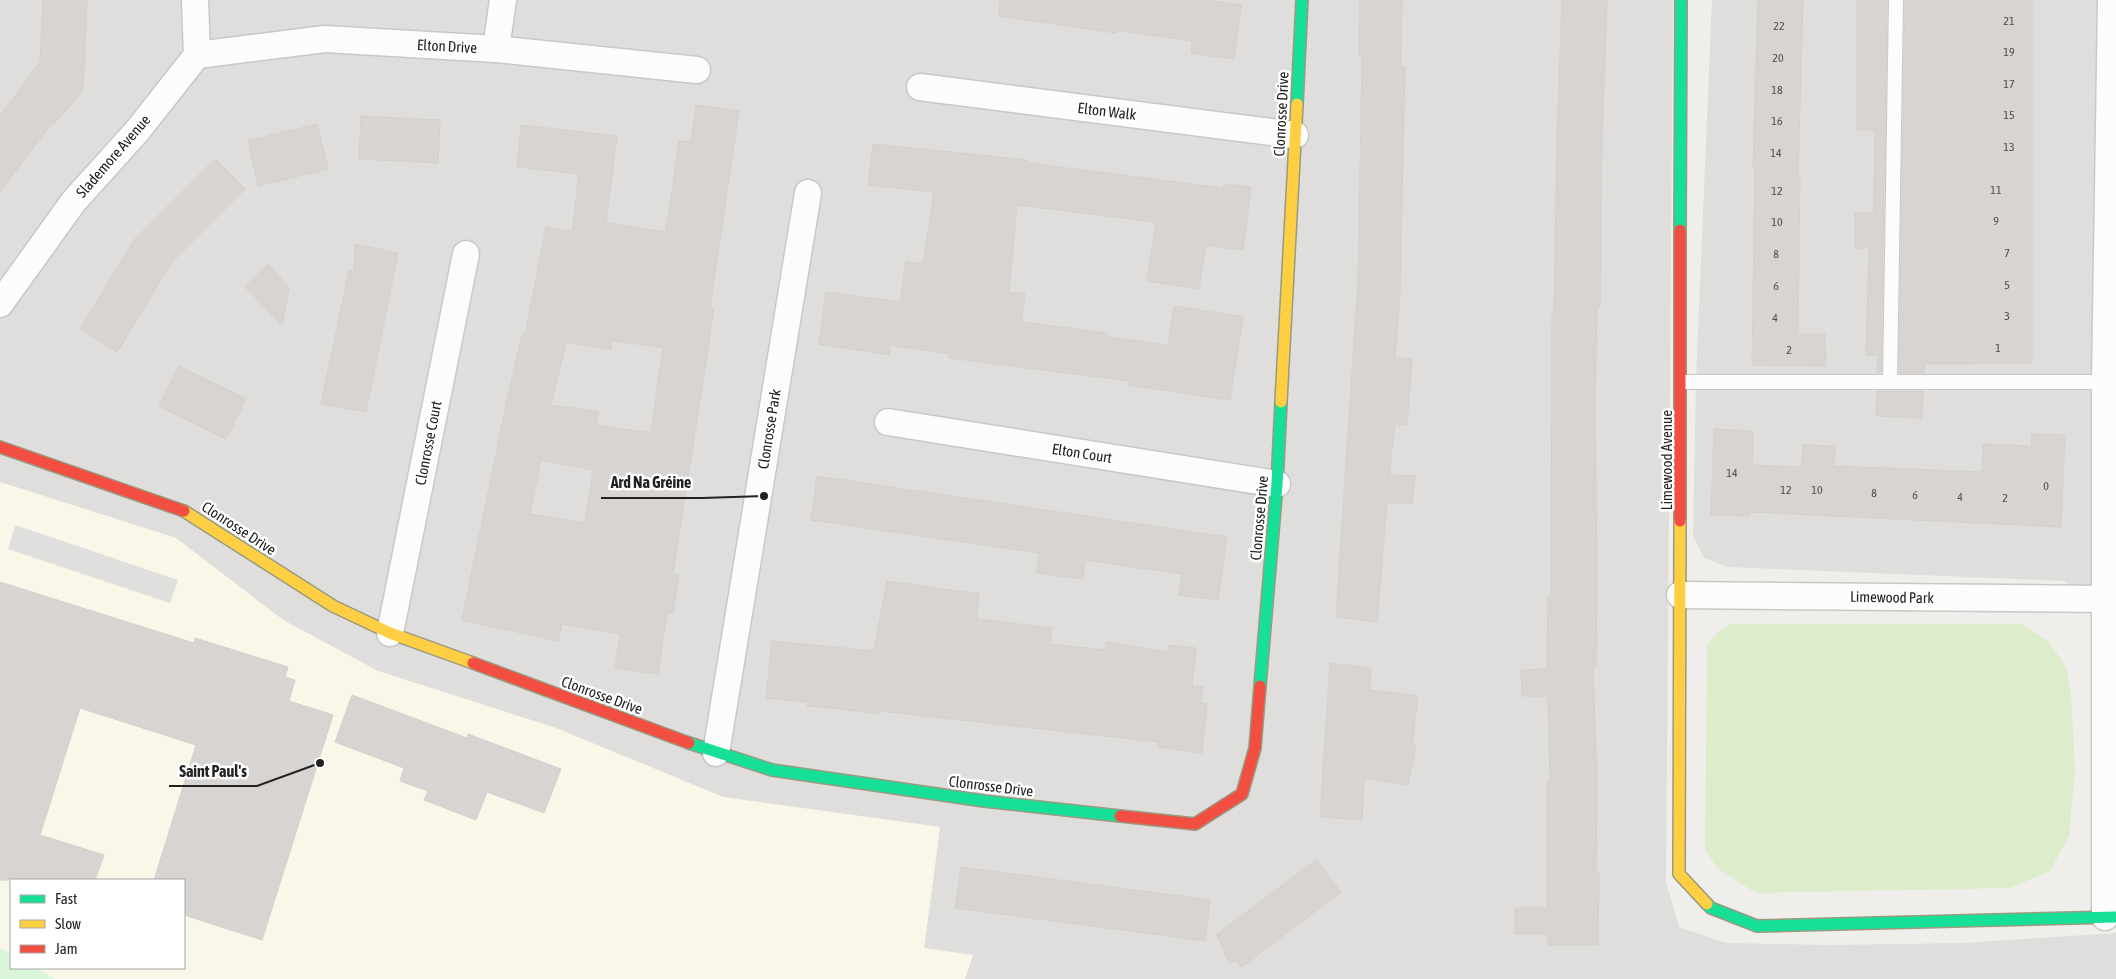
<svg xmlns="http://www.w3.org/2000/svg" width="2116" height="979" viewBox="0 0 2116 979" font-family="'Asap Condensed',sans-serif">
	<rect width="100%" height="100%" fill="#f0eeeb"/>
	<g fill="#dfdedc">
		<path d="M 0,0 L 1673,0 L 1666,882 L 1679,927 L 1726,943 L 1830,945 L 1962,943 L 2116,933 L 2116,979 L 965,979 L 973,955 L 924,949 L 940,827 L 723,797 L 556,728 L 378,671 L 283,620 L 176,538 L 0,482 Z"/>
		<path d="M 1712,0 L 2116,0 L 2116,626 L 2065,581 L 1727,567 L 1704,558 L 1693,536 L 1696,381 Z"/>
	</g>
	<path fill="#f8f7e8" d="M 0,482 L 176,538 L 283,620 L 378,671 L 556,728 L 723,797 L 940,827 L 924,948 L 973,955 L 965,979 L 55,979 L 36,968 L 184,968 L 184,880 L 11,880 L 11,954 L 0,948 Z"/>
	<path fill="#ddeccb" d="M 1730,624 L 2022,624 L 2049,642 L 2066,667 L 2071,694 L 2075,771 L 2069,836 L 2050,871 L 2010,888 L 1756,893 L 1717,868 L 1705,849 L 1707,646 L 1717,633 Z"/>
	<path fill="#daf5da" d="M 0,948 L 11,954 L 11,968 L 36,968 L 55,979 L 0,979 Z"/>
	<path fill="#e0dfde" d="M 15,525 L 178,580 L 170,603 L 8,549 Z"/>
	<g fill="#d7d4d2" stroke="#d3d0cc" fill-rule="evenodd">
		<path d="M 43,0 L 87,0 L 83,91 L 54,124 L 52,123 L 0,192 L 0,116 L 40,62 Z"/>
		<path d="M 1000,0 L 1208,0 L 1241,5 L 1234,59 L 1191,53 L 1192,41 L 1116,30 L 1116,33 L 999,16 Z"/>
		<path d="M 1360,0 L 1402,0 L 1401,67 L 1405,67 L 1400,292 L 1395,358 L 1412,359 L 1407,425 L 1395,424 L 1389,475 L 1415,476 L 1412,504 L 1387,502 L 1377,622 L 1336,617 L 1358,281 L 1362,57 L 1359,56 Z"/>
		<path d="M 1562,0 L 1607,0 L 1602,138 L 1600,307 L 1597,307 L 1595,402 L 1597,576 L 1596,666 L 1593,666 L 1597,783 L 1596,873 L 1599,873 L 1598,945 L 1548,945 L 1548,934 L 1515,934 L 1515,908 L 1547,908 L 1547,782 L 1550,782 L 1548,696 L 1522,696 L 1521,670 L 1547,669 L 1548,596 L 1551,596 L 1552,315 L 1554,315 L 1557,136 Z"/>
		<path d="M 1758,0 L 1803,0 L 1798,175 L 1800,175 L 1798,334 L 1825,334 L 1826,366 L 1752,365 L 1755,168 L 1753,168 Z"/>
		<path d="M 1857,0 L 1887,0 L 1881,373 L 1877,373 L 1878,355 L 1866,355 L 1869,248 L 1855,248 L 1855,213 L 1874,213 L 1875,130 L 1857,130 Z"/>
		<path d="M 1905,0 L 2032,0 L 2032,363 L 1925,364 L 1924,373 L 1899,373 Z"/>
		<path d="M 696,105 L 739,111 L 710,308 L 714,308 L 704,375 L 673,574 L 679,574 L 673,613 L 667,612 L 658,674 L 615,668 L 620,634 L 562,624 L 558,641 L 462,620 L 505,410 L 522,334 L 525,335 L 546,227 L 572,232 L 579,174 L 517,167 L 521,125 L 617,136 L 606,223 L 666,232 L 679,141 L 691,142 ZM 612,341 L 663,347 L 651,433 L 596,425 L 599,412 L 551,405 L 566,342 L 611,350 ZM 541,460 L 593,470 L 585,523 L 530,514 Z"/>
		<path d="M 361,116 L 440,120 L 438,163 L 359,159 Z"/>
		<path d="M 317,124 L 328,169 L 258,186 L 248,141 Z"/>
		<path d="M 873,144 L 1028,160 L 1028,163 L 1223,188 L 1224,184 L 1251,187 L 1243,250 L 1206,245 L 1199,289 L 1147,281 L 1156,222 L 1017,205 L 1009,292 L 1025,294 L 1021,322 L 1107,333 L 1106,337 L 1168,345 L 1174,306 L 1243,317 L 1230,400 L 1128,385 L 1129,381 L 949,358 L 950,354 L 890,345 L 889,355 L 819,344 L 826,292 L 900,302 L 906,261 L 923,264 L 934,192 L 868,185 Z"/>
		<path d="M 215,159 L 245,189 L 172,262 L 117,352 L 80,329 L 135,239 Z"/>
		<path d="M 355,244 L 398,253 L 366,412 L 321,404 L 349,271 L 354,271 Z"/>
		<path d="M 268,264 L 289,288 L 282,325 L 245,287 Z"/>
		<path d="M 179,366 L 246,399 L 226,439 L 159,406 Z"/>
		<path d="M 1877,391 L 1923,391 L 1922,418 L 1876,416 Z"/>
		<path d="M 1714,429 L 1753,431 L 1752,465 L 1802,467 L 1803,445 L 1835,446 L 1834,466 L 1982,472 L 1983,444 L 2031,446 L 2032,434 L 2065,435 L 2061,527 L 1750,512 L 1750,516 L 1711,515 Z"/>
		<path d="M 817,476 L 1227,537 L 1218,600 L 1179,595 L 1182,574 L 1085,560 L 1083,579 L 1037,573 L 1039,553 L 811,520 Z"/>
		<path d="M 887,581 L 979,594 L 977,619 L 1052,628 L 1050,644 L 1106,650 L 1107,642 L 1168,652 L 1169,645 L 1196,648 L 1192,686 L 1203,687 L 1201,703 L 1207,704 L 1202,753 L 1158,747 L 1158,742 L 879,711 L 879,714 L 840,709 L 807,706 L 808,702 L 766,698 L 772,641 L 874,651 Z"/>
		<path d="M 0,582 L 194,643 L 195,638 L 288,667 L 285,677 L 295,680 L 289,701 L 333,715 L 262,940 L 184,915 L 184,880 L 154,880 L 196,745 L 80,708 L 40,835 L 104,855 L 95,880 L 0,880 Z"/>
		<path d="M 1330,663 L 1371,668 L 1370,690 L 1418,696 L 1412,745 L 1416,746 L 1408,785 L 1364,778 L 1362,820 L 1320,817 Z"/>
		<path d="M 352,695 L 467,738 L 468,734 L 561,769 L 544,813 L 487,792 L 476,820 L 424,800 L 428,791 L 400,781 L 404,768 L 335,742 Z"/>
		<path d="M 1316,860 L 1341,892 L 1242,967 L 1236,960 L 1229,963 L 1217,934 Z"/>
		<path d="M 961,867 L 1210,900 L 1205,941 L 955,908 Z"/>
	</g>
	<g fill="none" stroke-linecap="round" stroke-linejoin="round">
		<g stroke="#c9c8c7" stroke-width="16">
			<g id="lane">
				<path d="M 1890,381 L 1896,0"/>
				<path d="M 1682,382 L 2105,382"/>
			</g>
		</g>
		<g stroke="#c9c8c7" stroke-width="29">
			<g id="street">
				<path d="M 496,49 L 503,0"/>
				<path d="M 197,55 L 325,39 L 496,49 L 697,70"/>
				<path d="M 920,87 L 1295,135"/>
				<path d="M 0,304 L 74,201 L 138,130 L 197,55 L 195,0"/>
				<path d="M 888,422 L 1277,484"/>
				<path d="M 1680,595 L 2104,599"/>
				<path d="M 390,633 L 466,254"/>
				<path d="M 716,753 L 808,193"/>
				<path d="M 2105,917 L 2105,382 L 2111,0"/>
			</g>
		</g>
		<g stroke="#999a82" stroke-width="14">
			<g id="fast">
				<path d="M 1297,104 L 1302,0"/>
				<path d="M 1680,230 L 1681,0"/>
				<path d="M 1260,686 L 1277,484 L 1281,402"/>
				<path d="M 689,743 L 772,770 L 984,801 L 1120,816"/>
				<path d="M 1707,904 L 1711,908 L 1757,926 L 2116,917"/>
			</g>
		</g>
		<g stroke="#999a82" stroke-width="14">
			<g id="slow">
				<path d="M 1281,402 L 1297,104"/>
				<path d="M 184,511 L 333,606 L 390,633 L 473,663"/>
				<path d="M 1680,521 L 1679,874 L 1707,904"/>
			</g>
		</g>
		<g stroke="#999a82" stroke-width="14">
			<g id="jam">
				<path d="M 0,447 L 184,511"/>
				<path d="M 1680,521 L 1680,230"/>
				<path d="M 473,663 L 689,743"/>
				<path d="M 1120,816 L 1195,824 L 1242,794 L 1255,748 L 1260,686"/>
			</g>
		</g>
		<use href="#lane" stroke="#fdfcfc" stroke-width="14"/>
		<use href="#street" stroke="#fdfcfc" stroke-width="26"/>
		<use href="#fast" stroke="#16e098" stroke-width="11"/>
		<use href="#slow" stroke="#ffcf43" stroke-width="11"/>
		<use href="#jam" stroke="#f24e42" stroke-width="11"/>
	</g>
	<g text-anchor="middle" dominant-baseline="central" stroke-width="5" stroke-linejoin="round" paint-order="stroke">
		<g font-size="12" fill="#4f4e4e">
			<text x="2009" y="21">21</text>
			<text x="1779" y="26">22</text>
			<text x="2009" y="52">19</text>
			<text x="1778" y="58">20</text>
			<text x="2009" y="84">17</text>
			<text x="1777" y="90">18</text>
			<text x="2009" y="115">15</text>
			<text x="1777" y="121">16</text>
			<text x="2009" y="147">13</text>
			<text x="1776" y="153">14</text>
			<text x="1996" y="190">11</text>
			<text x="1777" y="191">12</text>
			<text x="1996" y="221">9</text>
			<text x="1777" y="222">10</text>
			<text x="2007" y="253">7</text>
			<text x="1776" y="254">8</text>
			<text x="2007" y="285">5</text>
			<text x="1776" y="286">6</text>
			<text x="2007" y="316">3</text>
			<text x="1775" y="318">4</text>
			<text x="1998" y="348">1</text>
			<text x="1789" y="350">2</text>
			<text x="1732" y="473">14</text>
			<text x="2046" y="486">0</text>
			<text x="1786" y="490">12</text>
			<text x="1817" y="490">10</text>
			<text x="1874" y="493">8</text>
			<text x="1915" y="495">6</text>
			<text x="1960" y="497">4</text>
			<text x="2005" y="498">2</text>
		</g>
		<g font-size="15" fill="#222" stroke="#fff">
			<text transform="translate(447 46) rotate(3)">Elton Drive</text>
			<text transform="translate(1107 111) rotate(7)">Elton Walk</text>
			<text transform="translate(1281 114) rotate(-87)">Clonrosse Drive</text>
			<text transform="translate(113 156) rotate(-49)">Slademore Avenue</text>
			<text transform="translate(769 429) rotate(-81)">Clonrosse Park</text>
			<text transform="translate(428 443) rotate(-79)">Clonrosse Court</text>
			<text transform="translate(1082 453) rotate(9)">Elton Court</text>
			<text transform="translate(1666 460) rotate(-90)">Limewood Avenue</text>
			<text transform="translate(1259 518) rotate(-85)">Clonrosse Drive</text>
			<text transform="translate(239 528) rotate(33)">Clonrosse Drive</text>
			<text transform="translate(1892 597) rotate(1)">Limewood Park</text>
			<text transform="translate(602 695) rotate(20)">Clonrosse Drive</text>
			<text transform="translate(991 786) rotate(7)">Clonrosse Drive</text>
		</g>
	</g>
	<path fill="none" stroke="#222" stroke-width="2" d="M764 496L702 498H601M320 763L257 786H169"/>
	<g fill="#222" stroke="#fff" stroke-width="2">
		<circle cx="764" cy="496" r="5"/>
		<circle cx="320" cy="763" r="5"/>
	</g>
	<g font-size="16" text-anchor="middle" font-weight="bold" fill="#222" stroke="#fff" stroke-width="5" stroke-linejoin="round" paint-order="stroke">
		<text x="651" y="488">Ard Na Gréine</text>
		<text x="213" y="777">Saint Paul's</text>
	</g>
	<rect x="10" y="879" width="175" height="90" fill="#ffffff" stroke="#a7a7a7"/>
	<rect x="20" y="895" width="25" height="8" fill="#16e098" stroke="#a7a7a7"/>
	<text x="55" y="904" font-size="15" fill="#222222">Fast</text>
	<rect x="20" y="920" width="25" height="8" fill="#ffcf43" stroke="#a7a7a7"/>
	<text x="55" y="929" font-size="15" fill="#222222">Slow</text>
	<rect x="20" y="945" width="25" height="8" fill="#f24e42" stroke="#a7a7a7"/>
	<text x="55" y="954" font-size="15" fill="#222222">Jam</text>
</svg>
